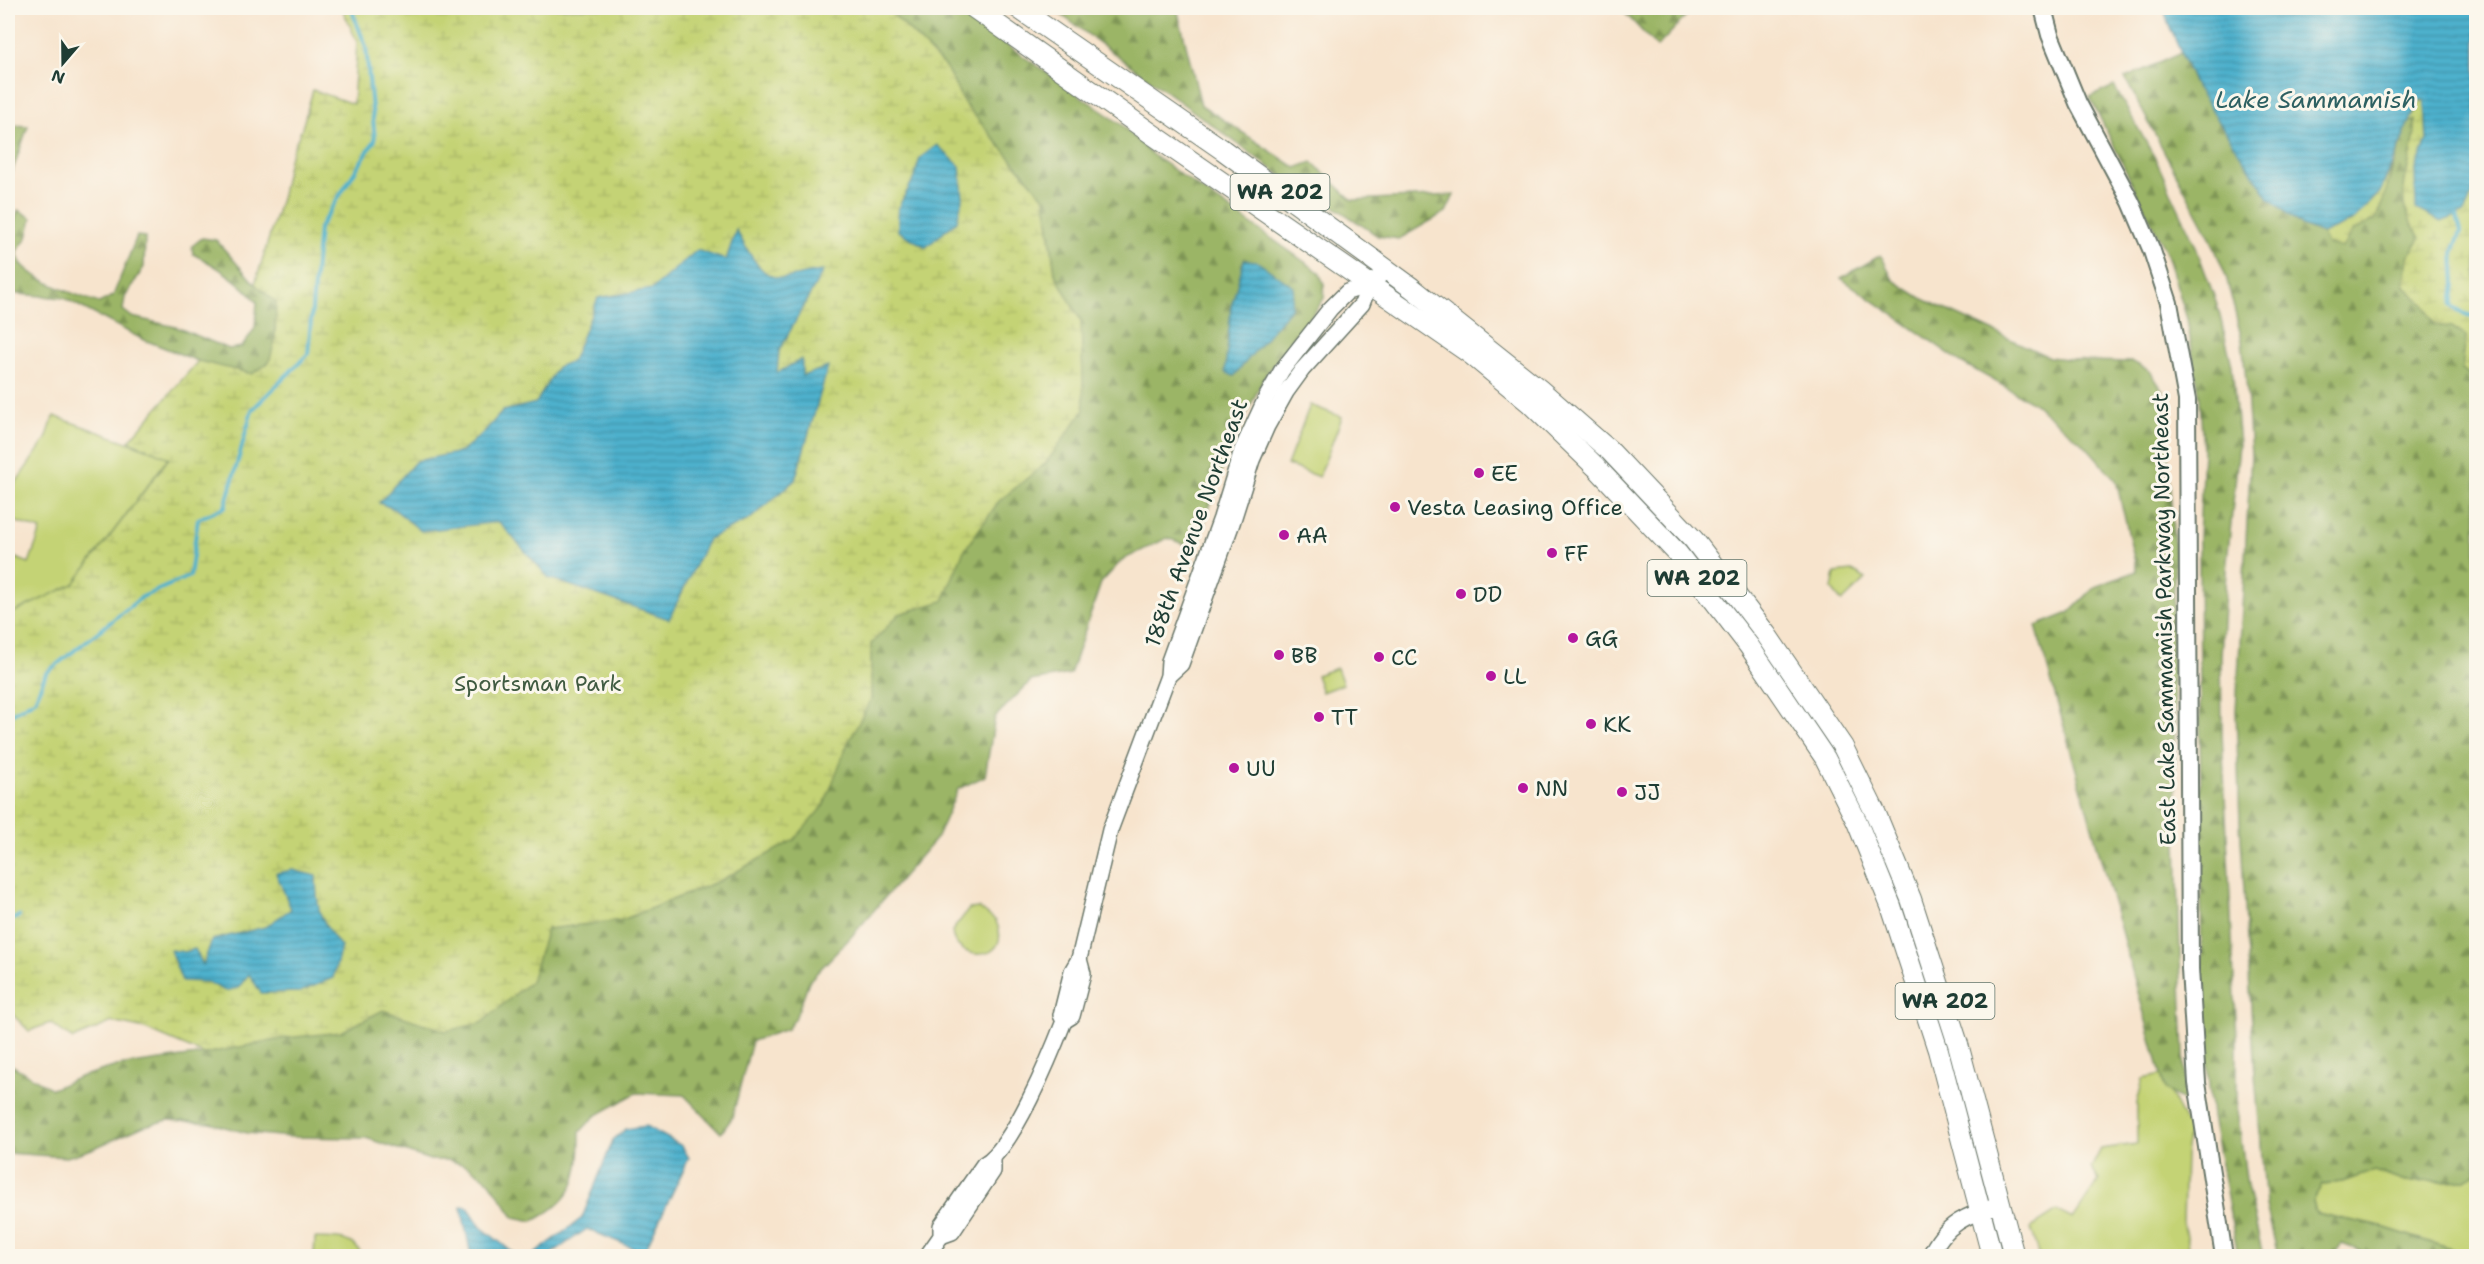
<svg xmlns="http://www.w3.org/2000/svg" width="2484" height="1264" viewBox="0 0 2484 1264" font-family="'Shantell Sans',sans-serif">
	<defs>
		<pattern id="forest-firs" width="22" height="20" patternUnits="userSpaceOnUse" patternTransform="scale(1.5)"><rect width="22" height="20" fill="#9bb566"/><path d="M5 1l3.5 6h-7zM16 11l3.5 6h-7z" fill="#7e9455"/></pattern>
		<pattern id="wetland-marsh" width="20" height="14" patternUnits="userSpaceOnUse" patternTransform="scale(1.5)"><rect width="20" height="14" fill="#c4d375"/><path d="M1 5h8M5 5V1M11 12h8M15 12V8" fill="none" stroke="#a8b666"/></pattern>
		<pattern id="water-rules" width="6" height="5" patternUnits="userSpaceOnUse" patternTransform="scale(1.5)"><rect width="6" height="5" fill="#4eb1cd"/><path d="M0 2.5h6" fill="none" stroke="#4091a7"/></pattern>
	</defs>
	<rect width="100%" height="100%" fill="#fbf7ec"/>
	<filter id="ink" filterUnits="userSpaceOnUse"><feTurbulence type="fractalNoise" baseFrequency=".0167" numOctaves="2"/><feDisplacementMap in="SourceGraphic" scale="12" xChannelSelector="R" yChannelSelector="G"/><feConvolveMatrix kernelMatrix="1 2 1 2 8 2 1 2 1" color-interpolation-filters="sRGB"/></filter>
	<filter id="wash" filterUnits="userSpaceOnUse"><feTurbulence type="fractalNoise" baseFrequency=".008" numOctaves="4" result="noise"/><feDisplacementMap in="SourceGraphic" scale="24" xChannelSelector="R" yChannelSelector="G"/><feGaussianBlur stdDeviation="1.35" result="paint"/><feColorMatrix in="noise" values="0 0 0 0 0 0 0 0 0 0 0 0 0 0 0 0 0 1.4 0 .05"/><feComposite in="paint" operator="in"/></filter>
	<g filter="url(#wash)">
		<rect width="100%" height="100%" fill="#f7e4cd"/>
		<g fill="#c4d375" stroke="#728854" stroke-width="1.5">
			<path d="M 1310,405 L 1342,417 L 1319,477 L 1287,465 Z"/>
			<path d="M 54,416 L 169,457 L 74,584 L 8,615 L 8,555 L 29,563 L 41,530 L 8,519 L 8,494 L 46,439 Z"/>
			<path d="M 1852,571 L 1866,579 L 1842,602 L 1832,589 L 1835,573 Z"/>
			<path d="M 1337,668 L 1343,684 L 1322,692 L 1316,675 Z"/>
			<path d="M 979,908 L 996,921 C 1015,964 953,963 952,931 L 969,909 Z"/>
			<path d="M 2161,1075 L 2189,1130 L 2185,1154 L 2183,1222 L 2190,1256 L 2040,1256 L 2031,1228 L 2057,1211 L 2073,1219 L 2099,1180 L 2091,1168 L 2101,1149 L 2137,1144 L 2137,1103 L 2143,1079 Z"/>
			<path d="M 2374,1170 L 2405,1182 L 2466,1180 L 2476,1172 L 2476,1256 L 2461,1256 L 2454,1250 L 2382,1227 L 2316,1213 L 2313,1202 L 2322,1184 L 2342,1182 Z"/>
			<path d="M 315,1238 C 333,1239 355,1236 362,1256 L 314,1256 Z"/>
		</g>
		<g fill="url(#forest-firs)" stroke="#5d794d" stroke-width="1.5">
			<path d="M 887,8 L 954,8 L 1122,125 L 1150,153 L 1319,272 L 1324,284 L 1324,298 L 1317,309 L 1285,348 L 1263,379 L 1226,458 L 1196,548 L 1167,538 L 1122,560 L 1101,583 L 1070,674 L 1031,681 L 995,717 L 985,776 L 958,789 L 937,837 L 851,937 L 809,981 L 795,1019 L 787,1029 L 752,1041 L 732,1118 L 721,1133 L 684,1095 L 636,1093 L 595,1116 L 580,1132 C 580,1177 576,1199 533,1221 L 514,1217 L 490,1182 L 468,1166 L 448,1160 L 430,1160 L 366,1138 L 290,1137 L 247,1133 L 210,1123 L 169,1120 L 144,1126 L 92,1149 L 67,1157 L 8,1153 L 8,1063 L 52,1089 L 80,1077 L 117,1066 L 204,1054 L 286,1038 L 341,1032 L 383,1010 L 446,1031 L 531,981 L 547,929 L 622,920 L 719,881 L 794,840 L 871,699 L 871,644 L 899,614 L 943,601 L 963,552 L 999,501 L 1046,463 L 1081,321 L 1055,274 L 1045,199 L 964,103 L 946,68 Z"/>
			<path d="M 1052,8 L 1177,8 L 1201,105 L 1296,168 L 1312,162 L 1352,200 L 1454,195 L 1446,212 L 1399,239 L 1378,236 L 1330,204 L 1320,204 Z"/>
			<path d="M 1628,8 L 1694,8 L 1657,47 L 1624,12 Z"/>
			<path d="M 2181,53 L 2193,83 L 2302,226 L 2322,234 L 2327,244 L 2376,219 C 2388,188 2396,155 2407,123 L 2415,120 C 2417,148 2401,176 2404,204 C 2405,214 2415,228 2420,238 L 2408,258 L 2404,285 L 2425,306 L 2435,325 L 2452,327 L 2466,336 L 2462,369 L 2476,378 L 2476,1172 L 2466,1180 L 2405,1182 L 2374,1171 L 2342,1182 L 2322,1184 L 2313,1202 L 2316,1213 L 2382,1227 L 2454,1250 L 2461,1256 L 2374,1256 L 2342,1244 L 2334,1253 L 2336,1256 L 2278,1256 L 2266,1205 L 2255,1075 L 2240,822 L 2236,711 L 2251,455 L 2247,391 L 2242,340 L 2226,276 L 2210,237 L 2125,78 Z"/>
			<path d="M 2114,86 L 2155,158 L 2194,242 L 2217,304 L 2232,365 L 2239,445 L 2226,571 L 2221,656 L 2222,733 L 2237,1040 L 2237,1109 L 2247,1186 L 2263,1256 L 2238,1256 L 2212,1117 L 2202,1011 L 2199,538 L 2203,451 L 2200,400 L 2187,319 L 2167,254 L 2090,97 Z"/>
			<path d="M 8,125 L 28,126 L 8,184 Z"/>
			<path d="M 18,210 L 32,218 L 27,238 L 17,251 C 18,255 19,261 22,264 C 35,281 79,296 99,303 L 113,296 L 137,236 L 145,237 L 144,267 L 125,297 L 123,310 L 132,317 L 176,327 L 229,349 L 242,347 L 255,328 L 257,302 C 240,281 217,266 193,254 L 192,246 L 202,238 L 216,240 L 255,284 L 276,302 L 275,340 L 269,363 L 252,374 L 198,361 L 142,339 L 64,298 L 8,293 L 8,239 Z"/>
			<path d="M 1881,255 L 1893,280 L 1921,298 L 2049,357 L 2086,361 L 2133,362 L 2150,371 L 2163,391 L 2175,559 L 2172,637 L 2180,958 L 2186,1103 L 2165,1089 L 2036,626 L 2069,613 L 2095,587 L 2137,571 L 2116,480 L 2085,445 L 2032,402 L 1961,362 L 1841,278 Z"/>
		</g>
		<g fill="url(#wetland-marsh)" stroke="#728854" stroke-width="1.5">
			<path d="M 342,8 L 887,8 L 946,68 L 964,103 L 1045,199 L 1055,274 L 1081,321 L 1084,410 L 1046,463 L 999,501 L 963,552 L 943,601 L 899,614 L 871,644 L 871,699 L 847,745 L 824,805 L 794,840 L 719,881 L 622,920 L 547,929 L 531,981 L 481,1023 L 446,1031 L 383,1010 L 341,1032 L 286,1038 L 204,1054 L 145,1029 L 112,1022 L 73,1039 L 50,1023 L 29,1031 L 8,1010 L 8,615 L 74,584 L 169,458 L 129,441 L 198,361 L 252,374 L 269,363 L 275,340 L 276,302 L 255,284 L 282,195 L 289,159 L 302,128 L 313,90 L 353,104 L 357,42 Z"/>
			<path d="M 2419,100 L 2425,100 L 2427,140 L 2415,172 L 2475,188 L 2475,167 L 2476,166 L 2476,378 L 2462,369 L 2466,336 L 2452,327 L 2435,325 L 2425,306 L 2404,285 L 2408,258 L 2420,238 C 2415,228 2405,214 2404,204 C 2401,176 2417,149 2415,120 L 2407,123 L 2415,113 Z"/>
			<path d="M 2392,166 L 2385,196 L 2376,219 L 2353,231 L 2342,248 L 2327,244 L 2322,234 L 2354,220 L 2380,192 Z"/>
		</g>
		<g fill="url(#water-rules)" stroke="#367780" stroke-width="1.5">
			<path d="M 2164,8 L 2476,8 L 2476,166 L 2475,167 L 2475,188 L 2464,213 L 2441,222 L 2416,209 L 2415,172 L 2427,140 L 2425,100 L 2419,100 L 2380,192 L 2354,220 L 2322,234 L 2302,226 L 2269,198 L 2193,82 L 2167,20 Z"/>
			<path d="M 937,145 L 960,166 L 963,197 L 957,221 L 926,247 L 898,231 L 898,208 L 914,178 L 920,158 Z"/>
			<path d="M 736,230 C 747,248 760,281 785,278 C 798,276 809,272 823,271 L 779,351 L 777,373 L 802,359 L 802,376 L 828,367 L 795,480 L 750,519 L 708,539 L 669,619 L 549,578 L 499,522 L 421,531 L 394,509 L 379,503 L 416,461 L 461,452 L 484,432 L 503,411 L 536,403 L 557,367 L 572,361 L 598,298 L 652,289 L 697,250 L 726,260 Z"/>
			<path d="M 1244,260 L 1256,261 L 1294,287 L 1291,308 L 1234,376 L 1225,372 L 1231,307 Z"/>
			<path d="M 293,870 L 316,876 C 317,913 319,918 341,947 L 333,978 L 300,992 L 261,993 L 249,974 L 238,988 L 225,991 L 208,982 L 182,981 L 170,950 L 185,952 L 195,949 L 203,965 L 212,940 L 265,927 L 291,909 L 276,873 Z"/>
			<path d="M 646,1126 L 682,1146 L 689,1158 L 646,1248 L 638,1250 L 587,1229 L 548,1256 L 532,1256 L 582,1218 L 613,1140 L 626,1129 Z"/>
			<path d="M 461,1206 L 468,1207 L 481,1227 L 517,1256 L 471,1256 Z"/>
		</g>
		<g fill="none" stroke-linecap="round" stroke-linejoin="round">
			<g stroke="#4eb1cd" stroke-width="4">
				<path d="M 2457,216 L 2461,232 L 2453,252 L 2455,284 L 2452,306 L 2465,314 L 2476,317"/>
				<path d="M 8,710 L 13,713 L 35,700 L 46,673 L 142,597 L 190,576 L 198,519 L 225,507 L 252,410 L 308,354 L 319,228 L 375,140 L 366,47 L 351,8"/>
				<path d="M 8,922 L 19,916"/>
			</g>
		</g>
	</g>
	<g filter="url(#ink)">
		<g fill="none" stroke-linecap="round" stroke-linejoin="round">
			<g stroke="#6b776a" stroke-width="18">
				<g id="tertiary">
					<path d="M 1168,676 L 1181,664 L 1232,523 L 1252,460 L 1267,426 L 1286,392 L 1302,370 L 1362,304 L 1369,285"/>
					<path d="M 1064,1021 L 1072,1016 L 1083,974 L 1079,959"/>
					<path d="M 941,1236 L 952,1232 L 993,1171 L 993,1160"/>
					<path d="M 927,1256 L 941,1236 L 941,1226 L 984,1164 C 1012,1150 1052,1052 1064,1021 L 1061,1015 L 1072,971 L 1079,959 L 1110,830 L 1168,676 L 1169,661 L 1221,518 L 1242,450 L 1266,398 L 1282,370 L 1330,309 L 1347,292 L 1369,285 L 1388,269"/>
					<path d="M 1930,1256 C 1944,1224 1968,1214 2000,1205"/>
				</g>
			</g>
			<g stroke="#6b776a" stroke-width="20">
				<path id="secondary" d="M 2043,8 L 2050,35 L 2078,103 L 2131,202 L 2152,251 L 2169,303 L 2187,400 L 2190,969 L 2197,1083 L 2224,1256"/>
			</g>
			<g stroke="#6b776a" stroke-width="22">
				<g id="primary">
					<path d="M 974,8 L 1152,134 L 1472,355 L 1530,403 L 1596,467 L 1678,554 L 1749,646 L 1825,758 L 1857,822 L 1891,906 L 1938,1050 L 1992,1256"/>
					<path d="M 1018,8 L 1223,150 L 1412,288 L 1539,389 L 1610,451 L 1694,540 L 1766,634 L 1843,747 L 1876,814 L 1911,899 L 1958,1044 L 2014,1256"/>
				</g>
			</g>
			<use href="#tertiary" stroke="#fff" stroke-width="15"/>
			<use href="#secondary" stroke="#fff" stroke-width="16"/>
			<use href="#primary" stroke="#fff" stroke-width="20"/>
		</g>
	</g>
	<g fill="#b5179e" stroke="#fbf7ec" stroke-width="2">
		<circle cx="1479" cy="473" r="6"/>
		<circle cx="1395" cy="507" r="6"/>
		<circle cx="1284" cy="535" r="6"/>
		<circle cx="1552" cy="553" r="6"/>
		<circle cx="1461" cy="594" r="6"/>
		<circle cx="1573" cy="638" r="6"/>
		<circle cx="1279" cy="655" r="6"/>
		<circle cx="1379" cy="657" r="6"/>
		<circle cx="1491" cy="676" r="6"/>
		<circle cx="1319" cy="717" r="6"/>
		<circle cx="1591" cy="724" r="6"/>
		<circle cx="1234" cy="768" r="6"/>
		<circle cx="1523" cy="788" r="6"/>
		<circle cx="1622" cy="792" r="6"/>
	</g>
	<g text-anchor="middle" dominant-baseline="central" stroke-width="6" stroke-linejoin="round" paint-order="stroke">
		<g fill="#fbf7ec" stroke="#61756b" stroke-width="1.5">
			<rect x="1230.5" y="174" width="99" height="36" rx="4.5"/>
			<rect x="1647.5" y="560" width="99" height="36" rx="4.5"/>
			<rect x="1895.5" y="983" width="99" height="36" rx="4.5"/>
		</g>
		<g font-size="21" font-weight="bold" fill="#1f3d34">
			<text x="1280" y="192">WA 202</text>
			<text x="1697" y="578">WA 202</text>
			<text x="1945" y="1001">WA 202</text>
		</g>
		<g font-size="22" fill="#1f3d34" stroke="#fbf7ec" text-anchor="start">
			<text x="1491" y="473">EE</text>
			<text x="1407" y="507">Vesta Leasing Office</text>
			<text x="1296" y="535">AA</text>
			<text x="1564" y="553">FF</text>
			<text x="1473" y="594">DD</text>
			<text x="1585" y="638">GG</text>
			<text x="1291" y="655">BB</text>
			<text x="1391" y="657">CC</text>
			<text x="1503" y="676">LL</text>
			<text x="1331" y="717">TT</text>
			<text x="1603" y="724">KK</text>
			<text x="1246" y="768">UU</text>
			<text x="1535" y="788">NN</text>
			<text x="1634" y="792">JJ</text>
		</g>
		<g font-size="22" fill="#1f3d34" stroke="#fbf7ec">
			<text transform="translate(1196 523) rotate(-70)">188th Avenue Northeast</text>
			<text transform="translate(2164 619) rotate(-91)">East Lake Sammamish Parkway Northeast</text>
		</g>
		<g font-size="22" fill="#405b41" stroke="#fbf7ec">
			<text x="538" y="683">Sportsman Park</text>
		</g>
		<g font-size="24" font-style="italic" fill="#2d6062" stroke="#fbf7ec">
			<text x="2316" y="100">Lake Sammamish</text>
		</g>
	</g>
	<rect width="2484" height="1264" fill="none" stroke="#fbf7ec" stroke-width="30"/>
	<g transform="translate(63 63) rotate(200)" stroke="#fbf7ec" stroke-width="4.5" paint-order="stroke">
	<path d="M0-4.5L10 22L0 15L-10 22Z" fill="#1f3d34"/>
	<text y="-9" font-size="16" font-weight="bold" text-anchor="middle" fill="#1f3d34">N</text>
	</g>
</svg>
